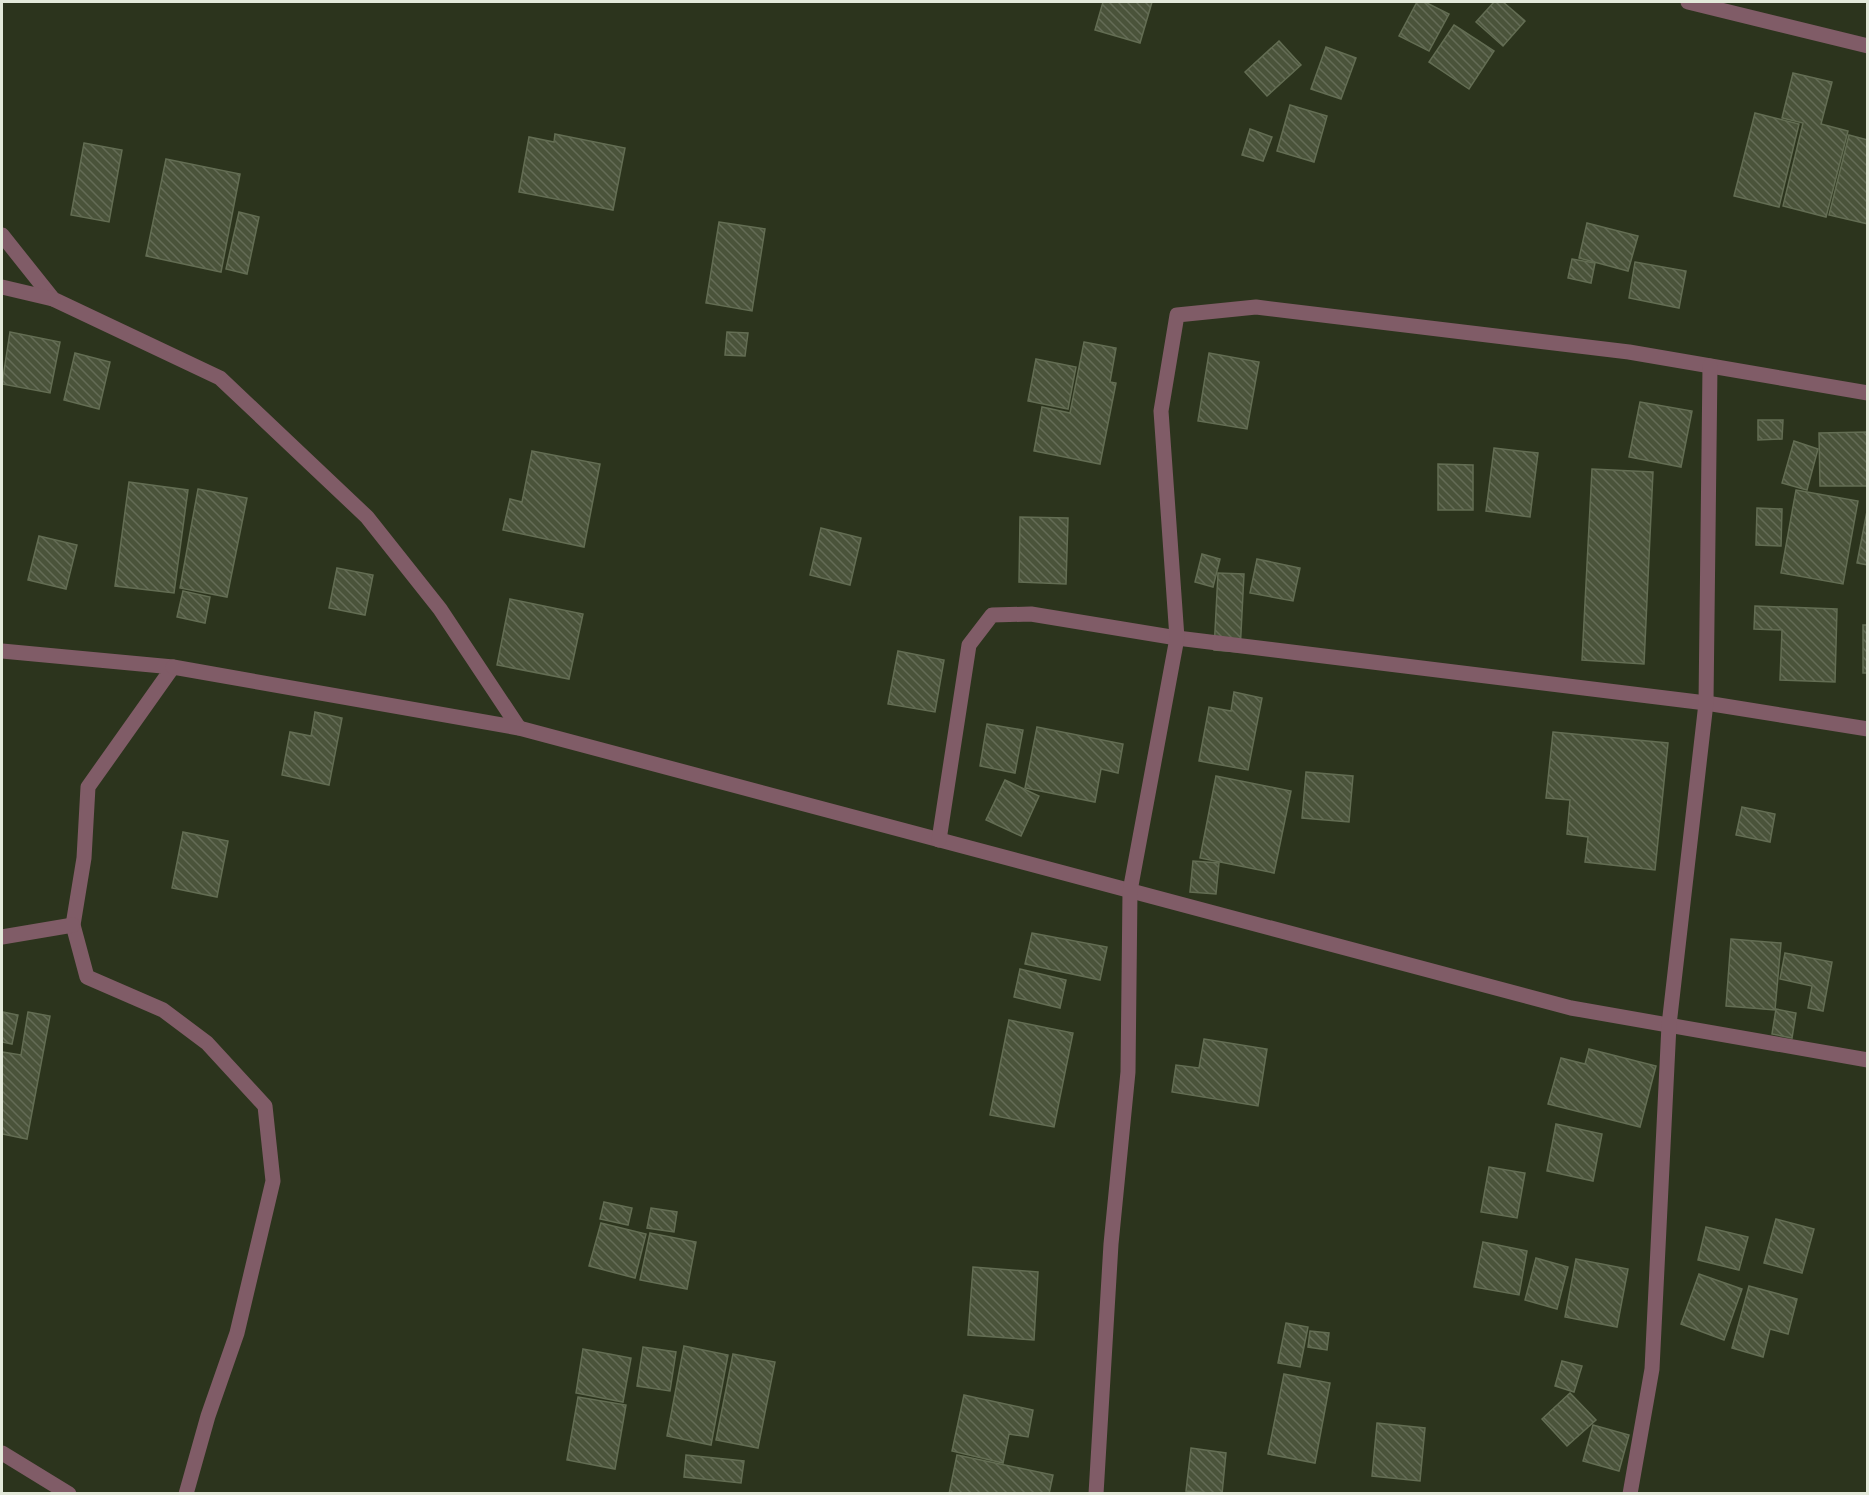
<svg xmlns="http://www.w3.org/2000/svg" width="1869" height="1495" viewBox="0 0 1869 1495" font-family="'Source Serif 4',serif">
	<defs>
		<pattern id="building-back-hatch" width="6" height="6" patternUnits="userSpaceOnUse" patternTransform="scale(1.5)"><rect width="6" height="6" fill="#4a533a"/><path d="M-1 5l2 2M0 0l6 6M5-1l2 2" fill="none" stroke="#646c56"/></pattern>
	</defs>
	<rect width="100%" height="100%" fill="#2c341d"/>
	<g fill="url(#building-back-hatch)" stroke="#636d53" stroke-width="1.5">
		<path d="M 1103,2 L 1152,2 L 1140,43 L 1095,30 Z"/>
		<path d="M 1417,2 L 1425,2 L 1449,14 L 1429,51 L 1399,36 Z"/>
		<path d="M 1494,2 L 1503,2 L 1525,21 L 1503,46 L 1476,22 Z"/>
		<path d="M 1454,25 L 1494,51 L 1469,89 L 1429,62 Z"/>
		<path d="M 1279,41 L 1301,65 L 1267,96 L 1245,72 Z"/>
		<path d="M 1326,47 L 1356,58 L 1341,99 L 1311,89 Z"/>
		<path d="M 1793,73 L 1832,82 L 1821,124 L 1848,131 L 1826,217 L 1783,206 L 1803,123 L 1782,118 Z"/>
		<path d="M 1290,105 L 1327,116 L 1314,162 L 1277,151 Z"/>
		<path d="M 1755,113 L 1799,124 L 1779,207 L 1734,196 Z"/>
		<path d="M 1250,129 L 1272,137 L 1263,161 L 1242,155 Z"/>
		<path d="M 555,134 L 625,148 L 613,210 L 519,192 L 529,137 L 554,142 Z"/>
		<path d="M 1849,135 L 1868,140 L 1868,224 L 1829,215 Z"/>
		<path d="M 84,143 L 122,150 L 109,222 L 71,215 Z"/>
		<path d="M 166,159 L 240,174 L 221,272 L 146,256 Z"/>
		<path d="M 239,212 L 259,217 L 247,274 L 226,269 Z"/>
		<path d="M 719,222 L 765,229 L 752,311 L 706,303 Z"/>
		<path d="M 1587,223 L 1638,236 L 1628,271 L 1579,258 Z"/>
		<path d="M 1572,259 L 1595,263 L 1591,283 L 1568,278 Z"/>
		<path d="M 1635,262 L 1686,271 L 1679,308 L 1629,298 Z"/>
		<path d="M 10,332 L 60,342 L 50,393 L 2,384 Z"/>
		<path d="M 727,332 L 748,333 L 745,356 L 725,355 Z"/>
		<path d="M 1084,342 L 1116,348 L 1110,382 L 1116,383 L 1100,464 L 1034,451 L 1042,407 L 1070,413 Z"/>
		<path d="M 75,353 L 110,362 L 99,409 L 64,400 Z"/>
		<path d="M 1209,353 L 1259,362 L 1247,429 L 1198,421 Z"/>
		<path d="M 1036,359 L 1076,367 L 1068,409 L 1028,401 Z"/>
		<path d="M 1640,402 L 1692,411 L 1681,467 L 1629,457 Z"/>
		<path d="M 1758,420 L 1783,420 L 1782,439 L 1758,440 Z"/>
		<path d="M 1867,432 L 1868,486 L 1820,486 L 1819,433 Z"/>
		<path d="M 1794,441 L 1818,449 L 1807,490 L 1782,483 Z"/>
		<path d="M 1494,448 L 1538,453 L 1530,517 L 1486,511 Z"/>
		<path d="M 532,451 L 600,464 L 584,547 L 503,530 L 510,499 L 522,502 Z"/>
		<path d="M 1438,464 L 1473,465 L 1473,510 L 1438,510 Z"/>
		<path d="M 1592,469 L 1653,472 L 1644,664 L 1582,660 Z"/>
		<path d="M 129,482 L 188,490 L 174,593 L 115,586 Z"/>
		<path d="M 198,489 L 247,498 L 227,597 L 180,588 Z"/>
		<path d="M 1796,490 L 1858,501 L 1843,584 L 1781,573 Z"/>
		<path d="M 1868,506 L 1868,565 L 1857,563 Z"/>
		<path d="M 1757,508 L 1782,509 L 1781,546 L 1756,545 Z"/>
		<path d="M 1020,517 L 1068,518 L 1066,584 L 1019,582 Z"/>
		<path d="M 821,528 L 861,538 L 850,585 L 810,575 Z"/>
		<path d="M 39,536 L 77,545 L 66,589 L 28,580 Z"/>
		<path d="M 1202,554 L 1220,559 L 1213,587 L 1195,582 Z"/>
		<path d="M 1257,559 L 1300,568 L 1293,601 L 1250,593 Z"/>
		<path d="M 337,568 L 373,575 L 365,615 L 329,608 Z"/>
		<path d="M 1218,573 L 1244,574 L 1240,652 L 1214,650 Z"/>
		<path d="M 183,591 L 210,597 L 205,623 L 177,617 Z"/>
		<path d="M 510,599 L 583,614 L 569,679 L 497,665 Z"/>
		<path d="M 1755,606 L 1837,609 L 1835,682 L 1780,680 L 1782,630 L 1754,629 Z"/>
		<rect x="1863" y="625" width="5" height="48"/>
		<path d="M 898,651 L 944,660 L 935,712 L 888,704 Z"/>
		<path d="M 1234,692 L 1262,698 L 1248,770 L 1199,761 L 1209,707 L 1231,711 Z"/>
		<path d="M 315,712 L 342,718 L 329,785 L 282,775 L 290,732 L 311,736 Z"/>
		<path d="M 987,724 L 1023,730 L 1015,773 L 980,766 Z"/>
		<path d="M 1037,727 L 1123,744 L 1118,773 L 1101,769 L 1095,802 L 1025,788 Z"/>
		<path d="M 1553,732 L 1668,743 L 1655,870 L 1585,862 L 1588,837 L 1567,834 L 1570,800 L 1546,798 Z"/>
		<path d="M 1306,772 L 1353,776 L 1349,822 L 1302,818 Z"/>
		<path d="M 1216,776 L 1291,791 L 1274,873 L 1200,858 Z"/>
		<path d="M 1005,780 L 1039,796 L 1021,836 L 986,820 Z"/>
		<path d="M 1742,807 L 1775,814 L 1770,842 L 1736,835 Z"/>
		<path d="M 183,832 L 228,841 L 217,897 L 172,888 Z"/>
		<path d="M 1193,861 L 1219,863 L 1216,894 L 1190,892 Z"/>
		<path d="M 1032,933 L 1107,947 L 1100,980 L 1025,964 Z"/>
		<path d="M 1731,939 L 1781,943 L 1775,1010 L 1726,1006 Z"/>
		<path d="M 1785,953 L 1832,962 L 1823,1011 L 1808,1008 L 1812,986 L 1780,979 Z"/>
		<path d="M 1020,969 L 1066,980 L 1060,1008 L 1014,997 Z"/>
		<path d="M 1776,1009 L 1796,1013 L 1792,1038 L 1772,1034 Z"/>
		<path d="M 3,1012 L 18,1015 L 12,1044 L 2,1042 Z"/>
		<path d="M 28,1012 L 50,1016 L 27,1139 L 2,1134 L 2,1052 L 21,1055 Z"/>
		<path d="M 1009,1020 L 1073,1033 L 1054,1127 L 990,1115 Z"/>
		<path d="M 1204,1039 L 1267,1049 L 1258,1106 L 1172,1092 L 1176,1065 L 1199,1068 Z"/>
		<path d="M 1589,1049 L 1656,1066 L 1640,1127 L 1548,1104 L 1561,1058 L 1585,1064 Z"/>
		<path d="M 1556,1124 L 1602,1134 L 1593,1181 L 1547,1171 Z"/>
		<path d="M 1489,1167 L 1525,1173 L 1517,1218 L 1481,1212 Z"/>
		<path d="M 604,1202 L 632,1208 L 628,1225 L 600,1219 Z"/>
		<path d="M 651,1208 L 677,1212 L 674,1232 L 647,1228 Z"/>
		<path d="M 1776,1219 L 1814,1229 L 1802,1273 L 1764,1263 Z"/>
		<path d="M 601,1223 L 646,1234 L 635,1278 L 589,1266 Z"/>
		<path d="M 1706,1227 L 1748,1237 L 1739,1270 L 1698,1260 Z"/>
		<path d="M 650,1233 L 696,1242 L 687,1289 L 640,1280 Z"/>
		<path d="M 1483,1242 L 1527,1251 L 1519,1295 L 1474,1287 Z"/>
		<path d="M 1536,1258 L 1568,1267 L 1557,1309 L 1525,1300 Z"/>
		<path d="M 1576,1259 L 1628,1269 L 1617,1327 L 1565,1317 Z"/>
		<path d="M 973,1267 L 1038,1272 L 1034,1340 L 968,1335 Z"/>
		<path d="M 1699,1274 L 1742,1289 L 1724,1340 L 1681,1324 Z"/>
		<path d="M 1749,1286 L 1797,1299 L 1788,1334 L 1770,1329 L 1763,1357 L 1732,1348 Z"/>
		<path d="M 1286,1323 L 1308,1327 L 1300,1367 L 1278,1363 Z"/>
		<path d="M 1310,1331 L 1329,1333 L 1327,1350 L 1308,1347 Z"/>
		<path d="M 684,1346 L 728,1355 L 711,1445 L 667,1436 Z"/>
		<path d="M 643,1347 L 676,1352 L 670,1391 L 637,1386 Z"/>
		<path d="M 583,1349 L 631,1358 L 623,1402 L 576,1393 Z"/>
		<path d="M 733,1354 L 775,1362 L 758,1448 L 716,1440 Z"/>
		<path d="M 1562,1361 L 1582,1366 L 1574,1392 L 1555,1386 Z"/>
		<path d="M 1284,1374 L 1330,1383 L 1315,1463 L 1268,1454 Z"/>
		<path d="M 1570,1393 L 1596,1420 L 1567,1446 L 1542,1419 Z"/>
		<path d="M 964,1395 L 1033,1410 L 1028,1437 L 1009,1434 L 1003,1463 L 952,1451 Z"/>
		<path d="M 578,1397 L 626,1405 L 615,1469 L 567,1460 Z"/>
		<path d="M 1377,1423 L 1425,1428 L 1420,1481 L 1372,1476 Z"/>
		<path d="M 1593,1425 L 1629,1435 L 1619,1471 L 1583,1461 Z"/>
		<path d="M 1191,1448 L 1226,1453 L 1222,1494 L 1186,1491 Z"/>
		<path d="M 686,1455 L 744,1461 L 741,1483 L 684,1477 Z"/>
		<path d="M 957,1455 L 1053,1475 L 1049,1494 L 949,1494 Z"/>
	</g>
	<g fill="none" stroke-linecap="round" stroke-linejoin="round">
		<g stroke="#805c67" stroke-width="15">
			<path d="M 1688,2 L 1868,46"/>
			<path d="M 2,235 L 53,299 L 220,378 L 367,517 L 440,609 L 519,728"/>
			<path d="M 2,287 L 53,299"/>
			<path d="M 2,651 L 173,667 L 88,787 L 84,858 L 73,925 L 87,977 L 163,1010 L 207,1043 L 265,1106 L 273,1181 L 237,1333 L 208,1416 L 186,1494"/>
			<path d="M 173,667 L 519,728 L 1571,1008 L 1868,1060"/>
			<path d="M 939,840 L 969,645 L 992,615 L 1031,614 L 1177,638 L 1706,703 L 1868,729"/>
			<path d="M 2,937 L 73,925"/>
			<path d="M 2,1453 L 69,1494"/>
			<path d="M 1096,1494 L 1111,1244 L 1128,1072 L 1130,891 L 1177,638 L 1161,411 L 1177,315 L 1256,307 L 1629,352 L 1868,393"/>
			<path d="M 1630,1494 L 1652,1369 L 1669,1025 L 1706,703 L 1710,366"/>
		</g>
	</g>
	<rect width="1869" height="1495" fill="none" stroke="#e3e9da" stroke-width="6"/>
</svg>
